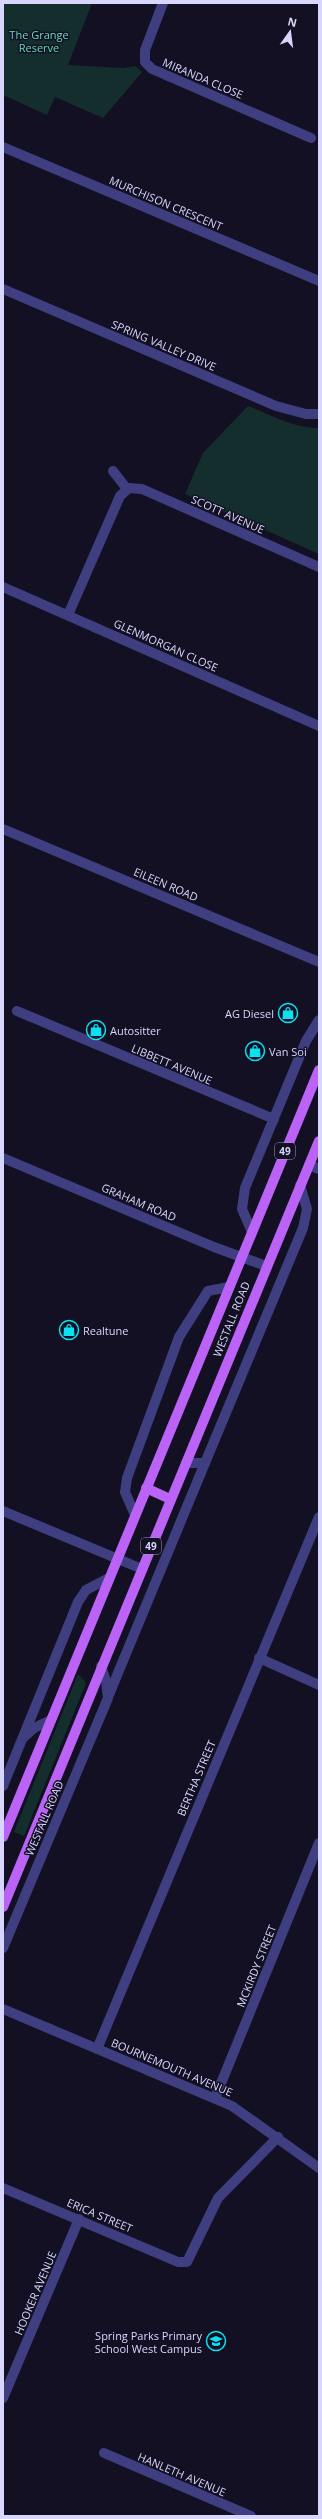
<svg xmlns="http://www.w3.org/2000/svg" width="322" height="2519" viewBox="0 0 322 2519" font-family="'Open Sans',sans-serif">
	<rect width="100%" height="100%" fill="#131024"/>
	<g fill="#132e2c">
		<path d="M 3,3 L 92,3 L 68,65 L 124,68 L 135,66 L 142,72 L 103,118 L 55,97 L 47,115 L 3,95 Z"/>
		<path d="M 248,406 C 271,415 294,428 319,428 L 319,554 L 185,494 L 203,453 Z"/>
		<path d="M 78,1674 L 86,1683 L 24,1836 L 14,1832 Z"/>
	</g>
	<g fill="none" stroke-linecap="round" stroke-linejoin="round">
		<g stroke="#3e3e81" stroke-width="10">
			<path d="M 163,3 L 145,50 L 145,62 L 152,69 L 311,138"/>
			<path d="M 3,147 L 319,281"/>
			<path d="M 3,289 L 276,406 L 306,414 L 319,414"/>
			<path d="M 113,471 L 127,489"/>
			<path d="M 3,587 L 319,726"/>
			<path d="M 68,615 L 120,496 L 129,488 L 142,489 L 319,567"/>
			<path d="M 3,829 L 319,962"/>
			<path d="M 17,1011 L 274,1119"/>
			<path d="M 3,1158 L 214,1247 L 266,1266"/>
			<path d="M 309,1165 L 319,1169"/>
			<path d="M 252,1232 L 242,1209 L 245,1188 L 306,1041 L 319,1020"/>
			<path d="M 186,1463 L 205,1463 L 303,1228 L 307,1209 L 300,1185"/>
			<path d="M 3,1511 L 142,1569"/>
			<path d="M 135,1515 L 125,1492 L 127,1478 L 179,1337 L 208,1291 L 229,1287"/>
			<path d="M 259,1658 L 319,1685"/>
			<path d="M 108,1697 L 205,1463"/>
			<path d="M 24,1737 L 34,1728 L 51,1720"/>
			<path d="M 3,1786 L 78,1602 L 86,1590 L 109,1578"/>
			<path d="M 3,1948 L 108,1698 L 106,1681 L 101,1666"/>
			<path d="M 3,2009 L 232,2106 L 319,2168"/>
			<path d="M 97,2049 L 319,1517"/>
			<path d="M 215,2098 L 319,1843"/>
			<path d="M 3,2188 L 178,2262 L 187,2262 L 218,2198 L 278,2137"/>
			<path d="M 3,2398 L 79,2219"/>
			<path d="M 104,2453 L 251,2516"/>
		</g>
		<g stroke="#bb63f6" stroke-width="10">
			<path d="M 146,1488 L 170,1499"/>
			<path d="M 3,1837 L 319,1070"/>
			<path d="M 3,1907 L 319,1141"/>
		</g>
	</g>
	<defs>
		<g id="shop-ring" transform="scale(1)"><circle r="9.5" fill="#131024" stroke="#0de1f1" stroke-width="1.5"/><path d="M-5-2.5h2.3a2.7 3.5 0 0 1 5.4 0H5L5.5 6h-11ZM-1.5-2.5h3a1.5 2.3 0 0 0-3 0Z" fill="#0de1f1"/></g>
		<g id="school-ring" transform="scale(1)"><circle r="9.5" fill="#131024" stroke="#0de1f1" stroke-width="1.5"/><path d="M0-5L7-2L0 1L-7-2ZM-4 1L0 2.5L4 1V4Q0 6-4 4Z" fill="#0de1f1"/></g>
	</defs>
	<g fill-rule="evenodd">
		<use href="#shop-ring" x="288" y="1013"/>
		<use href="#shop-ring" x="96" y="1030"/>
		<use href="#shop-ring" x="255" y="1051"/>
		<use href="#shop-ring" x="69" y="1330"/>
		<use href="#school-ring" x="216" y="2341"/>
	</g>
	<g text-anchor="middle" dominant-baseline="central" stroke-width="3" stroke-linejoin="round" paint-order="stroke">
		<g fill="#131024" stroke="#9e9bbc" stroke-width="1">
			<rect x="275" y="1143" width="20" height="16" rx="3"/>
			<rect x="141" y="1538" width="20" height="16" rx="3"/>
		</g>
		<g font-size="10" font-weight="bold" fill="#d9d6fd">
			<text x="285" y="1151">49</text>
			<text x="151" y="1546">49</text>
		</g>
		<g font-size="11" fill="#65d9b9" stroke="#131024">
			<text x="39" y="34">The Grange<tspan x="39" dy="13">Reserve</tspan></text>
		</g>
		<g font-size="11" fill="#d9d6fd" stroke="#131024">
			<text transform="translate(203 78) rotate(23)">MIRANDA CLOSE</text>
			<text transform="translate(166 203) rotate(23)">MURCHISON CRESCENT</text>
			<text transform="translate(164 345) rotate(23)">SPRING VALLEY DRIVE</text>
			<text transform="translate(228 514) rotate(24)">SCOTT AVENUE</text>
			<text transform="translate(166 645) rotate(24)">GLENMORGAN CLOSE</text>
			<text transform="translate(166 884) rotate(23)">EILEEN ROAD</text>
			<text transform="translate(172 1064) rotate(23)">LIBBETT AVENUE</text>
			<text transform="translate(139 1202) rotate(23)">GRAHAM ROAD</text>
			<text transform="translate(231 1319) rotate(-68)">WESTALL ROAD</text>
			<text transform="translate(196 1778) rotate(-67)">BERTHA STREET</text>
			<text transform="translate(44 1818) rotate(-67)">WESTALL ROAD</text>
			<text transform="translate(256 1966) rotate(-68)">MCKIRDY STREET</text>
			<text transform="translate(172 2067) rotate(23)">BOURNEMOUTH AVENUE</text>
			<text transform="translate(100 2215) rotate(23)">ERICA STREET</text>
			<text transform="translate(35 2293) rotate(-67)">HOOKER AVENUE</text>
			<text transform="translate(182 2474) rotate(23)">HANLETH AVENUE</text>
		</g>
		<g font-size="11" fill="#d9d6fd" stroke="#131024" text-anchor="start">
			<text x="274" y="1013" text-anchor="end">AG Diesel</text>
			<text x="110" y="1030">Autositter</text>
			<text x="269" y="1051">Van Soi</text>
			<text x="83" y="1330">Realtune</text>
			<text x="202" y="2335" text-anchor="end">Spring Parks Primary<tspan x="202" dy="13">School West Campus</tspan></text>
		</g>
	</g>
	<rect width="322" height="2519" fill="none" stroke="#d9d6fd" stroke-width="8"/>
	<g transform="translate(290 32) rotate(14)" stroke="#131024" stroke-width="3" paint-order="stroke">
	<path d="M0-3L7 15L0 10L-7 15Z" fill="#d9d6fd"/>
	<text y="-6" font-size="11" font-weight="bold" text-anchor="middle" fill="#d9d6fd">N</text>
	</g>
</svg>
